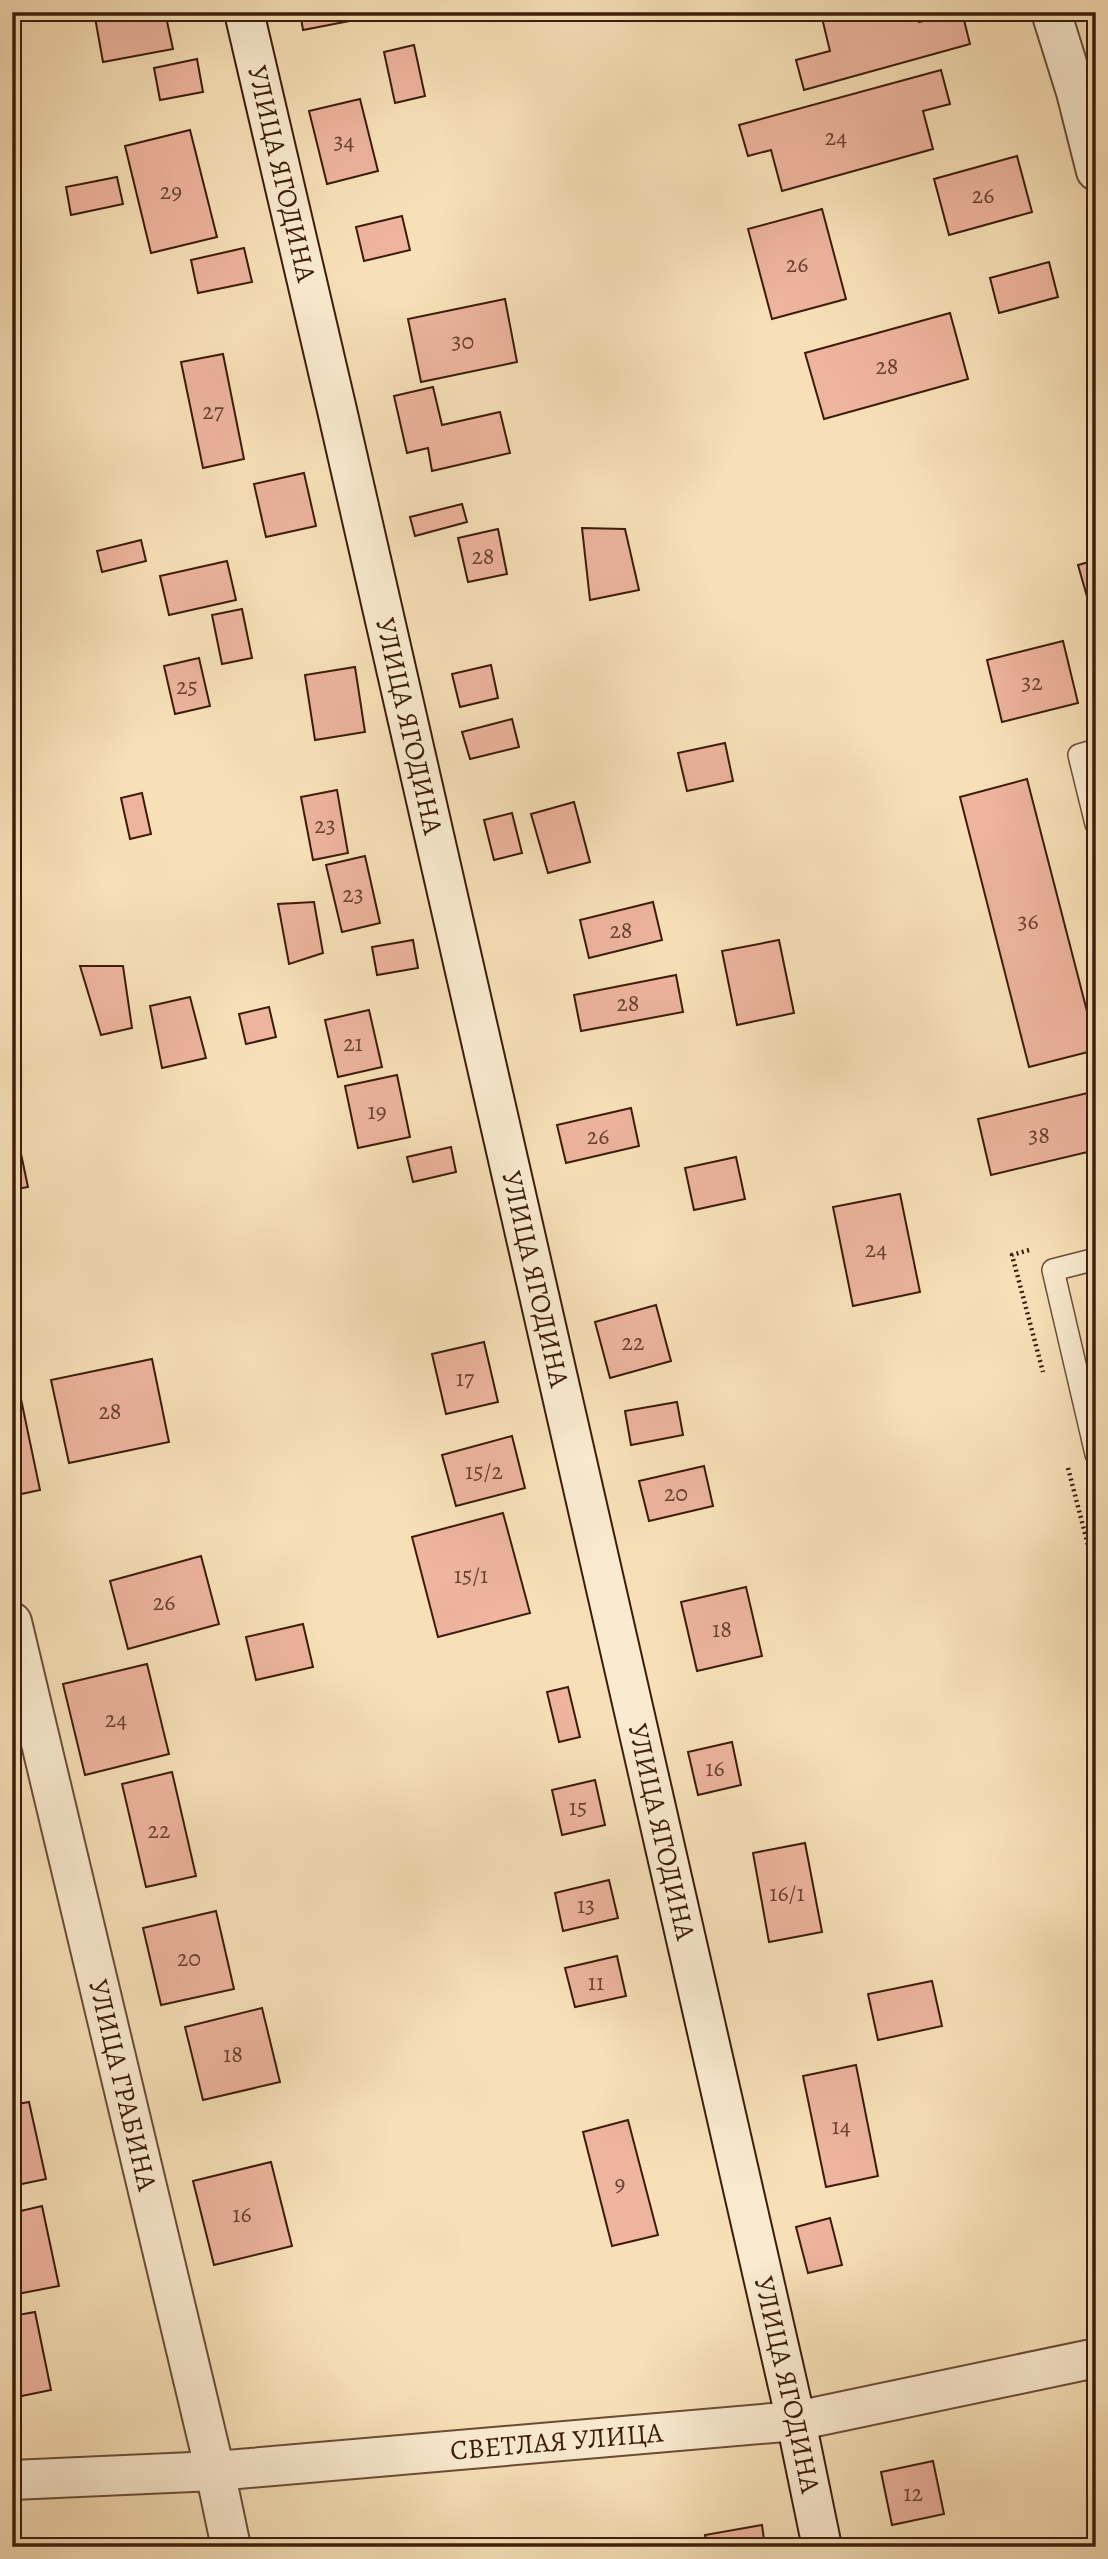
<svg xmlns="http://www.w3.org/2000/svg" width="1108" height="2559" viewBox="0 0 1108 2559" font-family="Alegreya,serif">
	<rect width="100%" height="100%" fill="#f7e0b7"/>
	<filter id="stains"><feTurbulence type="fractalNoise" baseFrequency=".00286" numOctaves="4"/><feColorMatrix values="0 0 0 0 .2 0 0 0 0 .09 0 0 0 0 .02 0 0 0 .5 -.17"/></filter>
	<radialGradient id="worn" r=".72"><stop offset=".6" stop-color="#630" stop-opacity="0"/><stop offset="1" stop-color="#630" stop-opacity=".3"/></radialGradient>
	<g fill="#eeb49e" stroke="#3c1c0a" stroke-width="2">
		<path d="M 94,12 L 165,12 L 173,49 L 103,62 Z"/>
		<path d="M 300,12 L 353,12 L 355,20 L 303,30 Z"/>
		<path d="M 844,12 L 916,12 L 919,22 L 962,12 L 970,44 L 804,90 L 796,60 L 830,51 L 822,18 Z"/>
		<path d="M 414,45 L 425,96 L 395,103 L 384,52 Z"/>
		<path d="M 197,59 L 203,92 L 160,100 L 154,68 Z"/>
		<path d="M 941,70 L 950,104 L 923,111 L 933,149 L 782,191 L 771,150 L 748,156 L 739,125 Z"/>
		<path d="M 360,99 L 378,171 L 327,184 L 309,111 Z"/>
		<path d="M 190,130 L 217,237 L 151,253 L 125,146 Z"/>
		<path d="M 1017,156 L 1032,212 L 949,235 L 934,179 Z"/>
		<path d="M 117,177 L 123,204 L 71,215 L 66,187 Z"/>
		<path d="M 822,209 L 846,299 L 772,319 L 748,229 Z"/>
		<path d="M 402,216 L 410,250 L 364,261 L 356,227 Z"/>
		<path d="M 244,248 L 252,282 L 198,293 L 191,260 Z"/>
		<path d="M 1049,262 L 1058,297 L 999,313 L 990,278 Z"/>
		<path d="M 505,299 L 517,362 L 421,382 L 408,319 Z"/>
		<path d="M 950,313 L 968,379 L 824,419 L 805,353 Z"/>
		<path d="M 223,354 L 244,459 L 203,468 L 181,362 Z"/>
		<path d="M 433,387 L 442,425 L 500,412 L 510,453 L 432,471 L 428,448 L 407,453 L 394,396 Z"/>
		<path d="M 304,473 L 316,526 L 266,537 L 254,484 Z"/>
		<path d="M 462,504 L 467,522 L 415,536 L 410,517 Z"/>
		<path d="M 582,528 L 625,529 L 639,590 L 590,600 Z"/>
		<path d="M 498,529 L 507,574 L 468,582 L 458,538 Z"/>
		<path d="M 141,540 L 146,561 L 102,572 L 97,551 Z"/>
		<path d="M 1096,560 L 1096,628 L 1078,565 Z"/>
		<path d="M 227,561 L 236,600 L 169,615 L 160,576 Z"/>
		<path d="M 242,609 L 252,658 L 222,664 L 212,615 Z"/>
		<path d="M 1063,641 L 1078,703 L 1002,722 L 987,660 Z"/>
		<path d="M 199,658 L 210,706 L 175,714 L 164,666 Z"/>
		<path d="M 491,665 L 498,698 L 460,707 L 452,674 Z"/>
		<path d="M 355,667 L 365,732 L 315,740 L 305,675 Z"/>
		<path d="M 512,719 L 519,747 L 470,759 L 462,732 Z"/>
		<path d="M 725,743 L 733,781 L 687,791 L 678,753 Z"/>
		<path d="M 1027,779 L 1096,1046 L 1096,1050 L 1029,1067 L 960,797 Z"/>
		<path d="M 337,790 L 348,853 L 313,860 L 301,797 Z"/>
		<path d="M 142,793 L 151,834 L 130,839 L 121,798 Z"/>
		<path d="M 574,802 L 590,862 L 548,873 L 531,814 Z"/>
		<path d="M 512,813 L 522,853 L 494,860 L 484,820 Z"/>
		<path d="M 365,856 L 380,923 L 342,932 L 326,865 Z"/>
		<path d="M 314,902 L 323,953 L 289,964 L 278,904 Z"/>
		<path d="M 653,902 L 662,940 L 589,958 L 580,920 Z"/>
		<path d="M 413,940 L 418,968 L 377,975 L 372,947 Z"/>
		<path d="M 779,940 L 794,1013 L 737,1025 L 722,951 Z"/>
		<path d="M 80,966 L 123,966 L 132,1028 L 101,1035 Z"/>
		<path d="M 676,975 L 683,1012 L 581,1031 L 574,995 Z"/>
		<path d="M 190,997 L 206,1058 L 162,1068 L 150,1006 Z"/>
		<path d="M 269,1007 L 276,1037 L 246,1044 L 239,1014 Z"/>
		<path d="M 369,1010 L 382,1067 L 338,1077 L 325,1020 Z"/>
		<path d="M 397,1075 L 410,1137 L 358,1148 L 345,1086 Z"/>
		<path d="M 1096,1091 L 1096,1150 L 991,1175 L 978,1119 Z"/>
		<path d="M 631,1108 L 639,1146 L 566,1163 L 557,1125 Z"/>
		<path d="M 12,1111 L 28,1187 L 12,1190 Z"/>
		<path d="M 451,1147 L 456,1172 L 413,1182 L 407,1157 Z"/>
		<path d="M 736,1157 L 745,1199 L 694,1210 L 685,1168 Z"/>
		<path d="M 900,1194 L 920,1292 L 853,1306 L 833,1207 Z"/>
		<path d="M 656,1305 L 671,1361 L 610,1378 L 595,1322 Z"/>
		<path d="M 484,1342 L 498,1402 L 446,1414 L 432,1354 Z"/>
		<path d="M 152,1359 L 169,1442 L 69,1463 L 51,1380 Z"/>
		<path d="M 17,1380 L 40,1490 L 12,1496 L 12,1381 Z"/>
		<path d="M 677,1402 L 683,1435 L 631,1445 L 625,1411 Z"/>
		<path d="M 512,1436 L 525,1488 L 456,1506 L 442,1455 Z"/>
		<path d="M 704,1466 L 713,1506 L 649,1521 L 639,1481 Z"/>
		<path d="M 503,1513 L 530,1613 L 438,1637 L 412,1537 Z"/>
		<path d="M 201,1556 L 219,1624 L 128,1649 L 110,1581 Z"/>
		<path d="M 746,1587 L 762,1656 L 697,1671 L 681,1602 Z"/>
		<path d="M 303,1624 L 313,1667 L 256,1680 L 246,1637 Z"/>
		<path d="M 147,1664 L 169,1754 L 85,1775 L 63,1684 Z"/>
		<path d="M 568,1687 L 580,1737 L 559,1742 L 547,1692 Z"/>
		<path d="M 732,1742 L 741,1785 L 698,1795 L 688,1752 Z"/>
		<path d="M 172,1772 L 196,1876 L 146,1887 L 122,1784 Z"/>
		<path d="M 595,1780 L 605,1825 L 562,1835 L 552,1790 Z"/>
		<path d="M 805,1843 L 822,1932 L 769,1942 L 753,1853 Z"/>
		<path d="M 609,1880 L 618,1918 L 563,1931 L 555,1893 Z"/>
		<path d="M 216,1911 L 234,1989 L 161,2005 L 143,1928 Z"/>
		<path d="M 617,1956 L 626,1996 L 575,2007 L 565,1968 Z"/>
		<path d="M 932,1981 L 942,2026 L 878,2040 L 868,1994 Z"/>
		<path d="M 262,2008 L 280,2082 L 203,2100 L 185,2027 Z"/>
		<path d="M 856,2065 L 878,2176 L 826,2187 L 803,2076 Z"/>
		<path d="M 29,2102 L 46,2179 L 12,2186 L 12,2105 Z"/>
		<path d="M 628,2120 L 658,2235 L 612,2246 L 583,2132 Z"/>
		<path d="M 271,2162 L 292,2246 L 214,2265 L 193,2181 Z"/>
		<path d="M 42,2206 L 59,2286 L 12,2295 L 12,2213 Z"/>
		<path d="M 830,2218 L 842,2265 L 808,2273 L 796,2227 Z"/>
		<path d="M 35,2312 L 51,2390 L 12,2398 L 12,2316 Z"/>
		<path d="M 933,2461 L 944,2514 L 892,2525 L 881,2472 Z"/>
		<path d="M 762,2525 L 765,2547 L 707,2547 L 705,2535 Z"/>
	</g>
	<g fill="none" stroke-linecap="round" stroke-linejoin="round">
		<g stroke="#6b4d35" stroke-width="24">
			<g id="lane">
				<path d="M 1096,750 L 1079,755 L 1096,824"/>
				<path d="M 1096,1259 L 1053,1270 L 1096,1454"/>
			</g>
		</g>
		<g stroke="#6b4d35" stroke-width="42">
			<g id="street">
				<path d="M 1051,12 L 1076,92 L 1096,171"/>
				<path id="s1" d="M 12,1622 L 215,2471 L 231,2547"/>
				<path id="s2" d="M 12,2480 L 215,2471 L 796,2421 L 1096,2358"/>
			</g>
		</g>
		<g stroke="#3c1c0a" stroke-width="42">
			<g id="secondary">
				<path id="s3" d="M 244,12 L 337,410 L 796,2421 L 822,2547"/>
			</g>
		</g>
		<g stroke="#3c1c0a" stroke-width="4.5" stroke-dasharray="2 3.5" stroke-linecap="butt">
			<path d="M 1029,1250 L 1012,1255 L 1043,1372"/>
			<path d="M 1068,1468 L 1096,1576"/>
		</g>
		<use href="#lane" stroke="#faebd0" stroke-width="21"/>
		<use href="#street" stroke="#faebd0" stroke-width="38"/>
		<use href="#secondary" stroke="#faebd0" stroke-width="38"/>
	</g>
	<g text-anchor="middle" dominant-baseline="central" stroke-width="5" stroke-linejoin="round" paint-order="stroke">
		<g font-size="24" fill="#68422f">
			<text x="836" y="137">24</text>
			<text x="344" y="141">34</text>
			<text x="171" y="191">29</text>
			<text x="983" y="195">26</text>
			<text x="797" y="264">26</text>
			<text x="463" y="341">30</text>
			<text x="887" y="366">28</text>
			<text x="213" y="411">27</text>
			<text x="483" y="556">28</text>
			<text x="1032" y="682">32</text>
			<text x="187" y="686">25</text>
			<text x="325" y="825">23</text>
			<text x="353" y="894">23</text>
			<text x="1028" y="921">36</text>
			<text x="621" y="930">28</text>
			<text x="628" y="1003">28</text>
			<text x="353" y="1043">21</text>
			<text x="377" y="1111">19</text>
			<text x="1039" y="1135">38</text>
			<text x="598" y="1136">26</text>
			<text x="876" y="1249">24</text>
			<text x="633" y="1342">22</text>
			<text x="465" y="1378">17</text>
			<text x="110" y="1411">28</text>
			<text x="484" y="1471">15/2</text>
			<text x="676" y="1493">20</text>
			<text x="471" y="1575">15/1</text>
			<text x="164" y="1602">26</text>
			<text x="722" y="1629">18</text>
			<text x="116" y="1719">24</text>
			<text x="715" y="1768">16</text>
			<text x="578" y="1807">15</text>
			<text x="159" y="1830">22</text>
			<text x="787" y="1893">16/1</text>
			<text x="586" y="1905">13</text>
			<text x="189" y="1958">20</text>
			<text x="596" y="1982">11</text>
			<text x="233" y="2054">18</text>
			<text x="841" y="2126">14</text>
			<text x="620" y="2183">9</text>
			<text x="242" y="2214">16</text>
			<text x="913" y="2493">12</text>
		</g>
		<g font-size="28" fill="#3c1c0a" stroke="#faebd0">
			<text stroke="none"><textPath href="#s3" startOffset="166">УЛИЦА ЯГОДИНА</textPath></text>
			<text stroke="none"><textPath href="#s3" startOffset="733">УЛИЦА ЯГОДИНА</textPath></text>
			<text stroke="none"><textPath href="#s3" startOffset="1300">УЛИЦА ЯГОДИНА</textPath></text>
			<text stroke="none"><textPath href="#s3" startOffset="1867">УЛИЦА ЯГОДИНА</textPath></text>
			<text stroke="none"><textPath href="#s1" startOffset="476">УЛИЦА ГРАБИНА</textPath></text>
			<text stroke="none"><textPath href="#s3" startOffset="2434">УЛИЦА ЯГОДИНА</textPath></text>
			<text stroke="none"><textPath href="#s2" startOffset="546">СВЕТЛАЯ УЛИЦА</textPath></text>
		</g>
	</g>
	<rect width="1108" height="2559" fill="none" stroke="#f7e0b7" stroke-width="42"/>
	<rect x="14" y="14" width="1080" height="2531" fill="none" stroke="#3c1c0a" stroke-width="3.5"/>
	<rect x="21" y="21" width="1066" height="2517" fill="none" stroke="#3c1c0a" stroke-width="2"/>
	<rect width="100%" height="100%" filter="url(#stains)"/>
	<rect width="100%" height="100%" fill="url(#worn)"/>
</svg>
